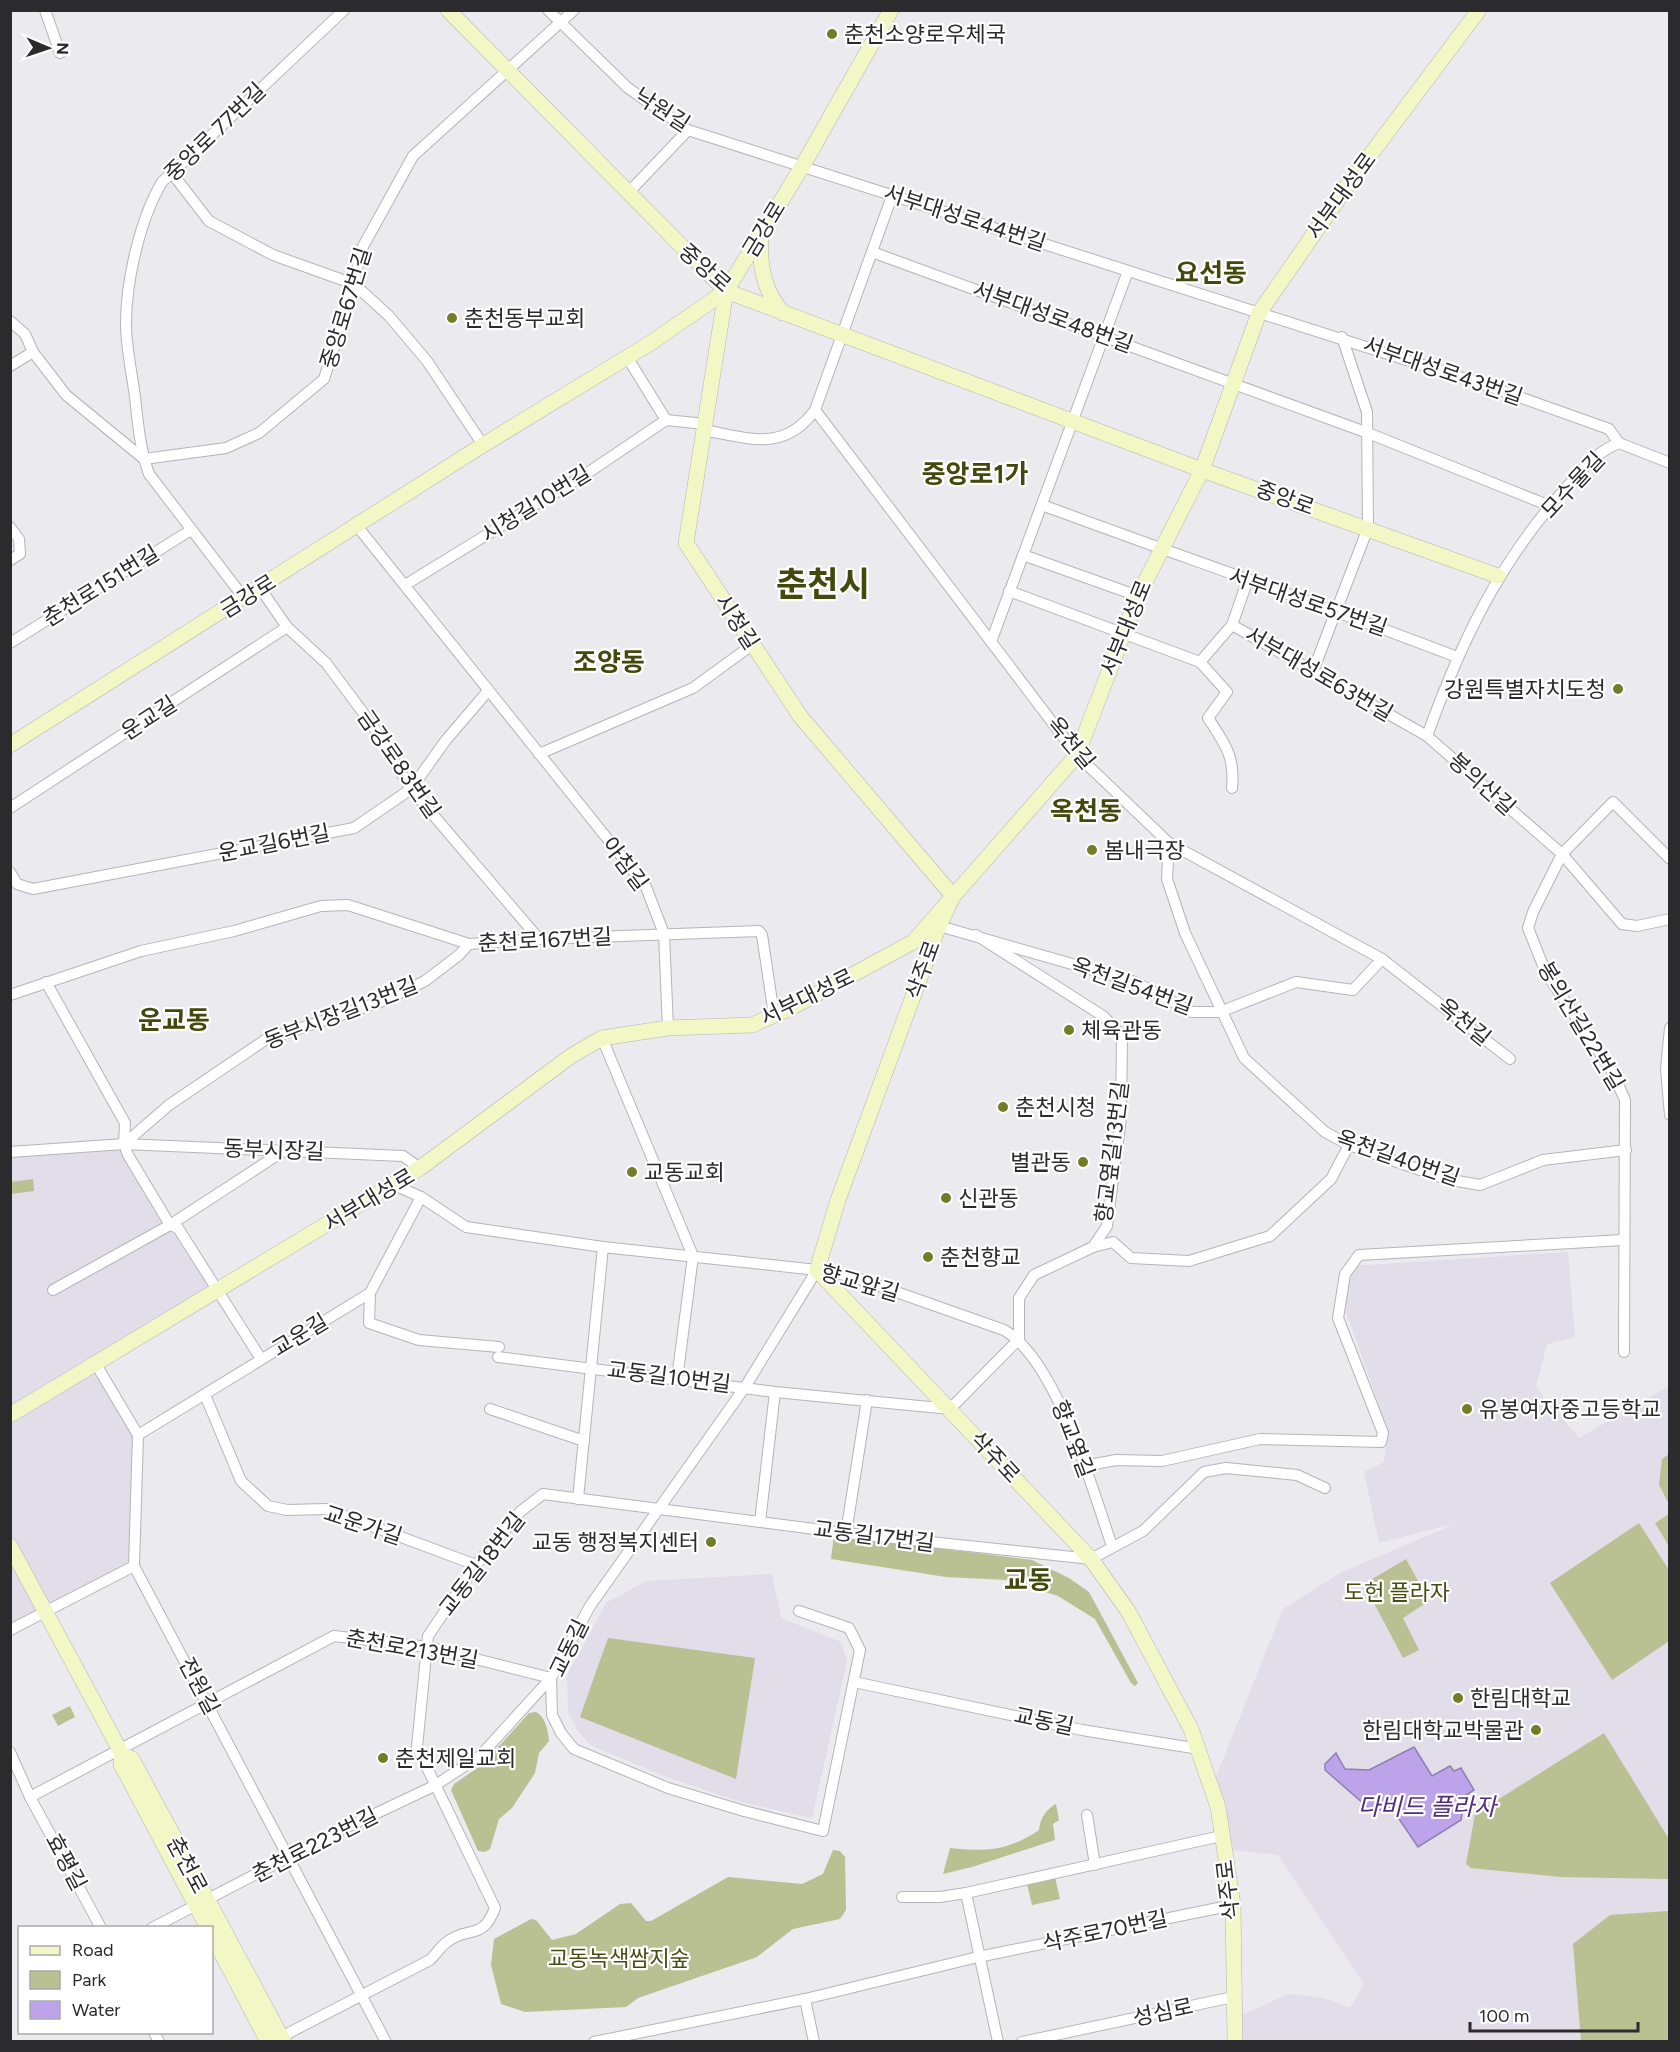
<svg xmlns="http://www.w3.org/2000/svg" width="1680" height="2052" viewBox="0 0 1680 2052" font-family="Figtree,'Noto Sans KR',sans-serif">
	<rect width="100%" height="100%" fill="#ebeaef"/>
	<g fill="#e1dde9">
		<path d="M 122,1149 L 167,1223 L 210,1289 L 91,1364 L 134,1436 L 131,1564 L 11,1628 L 11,1157 Z"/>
		<path d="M 1568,1252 L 1575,1337 L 1547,1344 L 1536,1387 L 1579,1438 L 1669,1386 L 1669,2041 L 1243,2041 L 1239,2016 L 1289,1994 L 1324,1998 L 1350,2008 L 1364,1984 L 1278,1855 L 1223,1849 L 1212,1787 L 1283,1609 L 1342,1572 L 1457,1523 L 1379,1543 L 1364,1472 L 1384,1462 L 1388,1431 L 1345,1309 L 1352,1266 Z"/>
		<path d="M 772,1574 L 781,1618 L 841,1642 L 847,1661 L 812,1818 L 745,1803 L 669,1778 L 590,1745 L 577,1730 L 568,1712 L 567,1675 L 606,1603 L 646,1581 Z"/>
	</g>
	<g fill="#b9c092">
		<path d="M 33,1179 L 34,1191 L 11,1194 L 11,1182 Z"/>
		<path d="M 1669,1454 L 1669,1504 L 1659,1485 L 1662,1459 Z"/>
		<path d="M 1669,1514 L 1669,1546 L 1655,1523 Z"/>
		<path d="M 1639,1523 L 1669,1570 L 1669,1641 L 1612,1680 L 1550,1583 Z"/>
		<path d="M 834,1535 L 1032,1560 L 1069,1578 L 1089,1592 L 1138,1683 L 1135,1686 L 1131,1683 L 1095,1619 L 1058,1596 L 1007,1580 L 946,1577 L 831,1559 Z"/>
		<path d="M 1406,1559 L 1429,1601 L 1403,1618 L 1419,1650 L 1403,1658 L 1364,1584 Z"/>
		<path d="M 608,1638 L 755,1658 L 736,1779 L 580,1717 Z"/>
		<path d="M 70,1706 L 75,1717 L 58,1726 L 52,1715 Z"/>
		<path d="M 536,1712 C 546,1717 548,1731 549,1741 L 539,1753 L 535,1773 L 512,1808 L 499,1819 L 490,1849 L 485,1852 L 478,1851 L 451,1790 L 454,1784 L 483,1764 L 529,1713 Z"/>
		<path d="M 1604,1733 L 1669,1839 L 1669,1879 L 1561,1877 L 1471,1868 L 1466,1864 L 1475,1814 Z"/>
		<path d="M 1056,1804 L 1059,1820 L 1053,1824 L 1055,1840 L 972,1867 L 943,1874 L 950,1848 C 986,1852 1008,1851 1039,1830 C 1040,1819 1046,1809 1056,1804 Z"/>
		<path d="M 833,1850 L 840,1851 L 845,1857 L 846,1910 L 840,1919 L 793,1929 L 757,1957 L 638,1998 L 626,2007 L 525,2012 L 501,2004 L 491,1965 L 494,1939 L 531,1919 L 536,1920 L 552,1940 L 576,1934 L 620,1904 L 631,1903 L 646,1921 L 651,1921 L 728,1877 L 802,1884 L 823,1874 Z"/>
		<path d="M 1055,1877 L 1060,1899 L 1032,1905 L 1027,1884 Z"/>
		<path d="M 1669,1911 L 1669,2041 L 1581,2041 L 1573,1944 L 1610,1915 Z"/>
	</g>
	<path fill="#bca3ea" stroke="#907fb1" stroke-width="1.5" d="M 1414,1747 L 1432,1776 L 1450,1766 L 1454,1771 L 1461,1768 L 1474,1790 L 1465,1796 L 1461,1820 L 1418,1847 L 1391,1807 L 1373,1812 L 1325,1770 L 1325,1764 L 1336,1753 L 1345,1769 L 1369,1770 Z"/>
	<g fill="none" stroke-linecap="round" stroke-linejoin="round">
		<g stroke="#b5b4b9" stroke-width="12">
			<g id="street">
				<path d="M 45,10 L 60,53"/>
				<path d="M 548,10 L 628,88 L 688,130 L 1494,388 L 1609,429 L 1619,443"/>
				<path d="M 171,172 L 209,221 L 273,255 L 354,284 L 389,316 L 427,361 L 483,445"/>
				<path d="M 628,193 L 688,130"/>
				<path d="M 872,252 L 1368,433 L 1550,506"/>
				<path d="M 10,321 L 25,334 L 33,352 L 66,395 L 144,459 L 226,448 L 259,433 L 324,379 L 354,284 L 361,250 L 413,156 L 574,10"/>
				<path d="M 627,357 L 666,420"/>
				<path d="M 10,366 L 33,352"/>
				<path d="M 815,410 L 892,196"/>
				<path d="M 703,430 C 748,438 784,453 815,410 L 1077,755 L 1169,843 L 1382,959 L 1510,1059"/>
				<path d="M 1670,463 L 1619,443 C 1594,453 1583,469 1565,489 C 1498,564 1461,642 1427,736 L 1562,854 L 1622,924 L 1637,926 L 1670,919"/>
				<path d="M 1042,505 C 1180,556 1320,604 1457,657"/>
				<path d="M 357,526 L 646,887 L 664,934 L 668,1028"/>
				<path d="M 10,527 L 19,539 L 20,554 L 10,560"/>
				<path d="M 1023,555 L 1138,596"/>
				<path d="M 405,585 L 592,470 L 666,420 L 705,424"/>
				<path d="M 260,588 L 287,627 L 326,663 L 373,726 L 411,789 L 539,939"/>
				<path d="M 1009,591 L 1200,662 L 1232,625 L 1247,582"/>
				<path d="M 244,598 L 149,474 C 140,449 138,424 135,397 C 132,373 126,348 126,324 C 126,281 140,219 162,182 L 344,10"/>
				<path d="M 1232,625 L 1427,736"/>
				<path d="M 991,642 L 1128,271"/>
				<path d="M 10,643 L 191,530"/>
				<path d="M 1200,662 L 1227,692 L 1208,718 C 1225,744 1235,756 1232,788"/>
				<path d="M 1313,671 L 1368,528 L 1367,412 L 1342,337"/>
				<path d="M 539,754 L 693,688 L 752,645"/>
				<path d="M 10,808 L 287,627"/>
				<path d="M 1169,843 L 1167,879 L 1185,933 L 1244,1058 L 1325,1132 L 1349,1145 L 1446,1179 L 1480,1185 L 1543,1160 L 1626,1150"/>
				<path d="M 10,872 L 17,884 L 33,889 L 354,828 L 411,789 L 446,740 L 488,691"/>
				<path d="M 939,926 L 1135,982 L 1192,1012 L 1220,1012 L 1296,982 L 1353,990 L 1382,959"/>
				<path d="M 46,982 L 125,1123 L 124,1144 L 128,1155 L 170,1225"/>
				<path d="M 10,995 L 141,951 L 234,931 L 321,906 L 348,905 L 469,944 L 539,939 L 759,931 L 762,935 L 774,1015"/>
				<path d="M 1670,1028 L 1666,1069 L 1670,1115"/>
				<path d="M 602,1038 L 693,1256 L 677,1379"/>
				<path d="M 124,1144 L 169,1105 L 265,1040 L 383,1001 L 425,981 L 459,955 L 469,944"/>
				<path d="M 10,1152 L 124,1144 L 403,1156 L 420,1168"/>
				<path d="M 392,1184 L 421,1197 L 466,1227 L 603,1247 L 817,1270 L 851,1276 L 1004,1330 C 1057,1361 1092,1488 1112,1546"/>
				<path d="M 170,1225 L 178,1228 L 261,1359"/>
				<path d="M 1093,1247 L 1113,1242 L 1131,1258 L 1189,1261 L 1270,1236 L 1331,1179 L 1349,1145"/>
				<path d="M 53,1290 L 170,1225 L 285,1150"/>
				<path d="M 370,1293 L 369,1323 L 419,1340 L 499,1347"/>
				<path d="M 1624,1352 L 1625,1100 L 1612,1071 L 1546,973 L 1528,928 L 1533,912 L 1562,854 L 1613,802 L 1670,859"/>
				<path d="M 498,1357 L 775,1392 L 950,1409 L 1019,1339 L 1019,1298 L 1034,1275 L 1093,1247 L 1107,1226 L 1121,1118 L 1122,1036 L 1103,1016 L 976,935"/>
				<path d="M 97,1366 L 138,1435 L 134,1566 L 386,2042"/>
				<path d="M 205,1395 L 241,1481 L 268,1506 L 287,1510 L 326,1509 L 476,1565"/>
				<path d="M 490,1409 L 584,1441"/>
				<path d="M 138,1435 L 370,1293 L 421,1197"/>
				<path d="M 1084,1466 L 1116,1460 L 1162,1461 L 1260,1439 L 1381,1442 L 1383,1433 L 1338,1318 L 1345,1274 L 1359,1255 L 1623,1240"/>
				<path d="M 578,1499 L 603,1247"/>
				<path d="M 760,1522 L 775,1392"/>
				<path d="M 846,1533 L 867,1400"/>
				<path d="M 799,1611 L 849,1628 L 860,1650 L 823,1831 L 744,1811 L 668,1788 L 574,1749 L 561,1733 L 552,1715 L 551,1678 L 590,1606 L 745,1387 L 817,1270"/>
				<path d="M 10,1630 L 134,1566"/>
				<path d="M 854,1682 L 1082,1730 L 1199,1749"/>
				<path d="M 10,1752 L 30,1797 L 101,1928"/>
				<path d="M 30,1797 L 334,1636 L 428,1647 L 551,1678 L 480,1756 L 434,1786 L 341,1830 L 152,1928"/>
				<path d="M 1087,1815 L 1095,1865"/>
				<path d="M 902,1897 L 940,1897 L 966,1893"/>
				<path d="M 805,1999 L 814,2042"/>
				<path d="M 154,2032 L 159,2042"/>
				<path d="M 281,2037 L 430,1960 C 436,1954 441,1946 447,1942 C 468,1925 482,1942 495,1908 L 417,1747 L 428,1636 L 476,1565 L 521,1511 L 543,1494 L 846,1533 L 1091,1559 L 1143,1531 L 1204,1472 L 1226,1468 L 1297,1475 L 1325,1488"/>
				<path d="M 594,2042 L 805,1999 L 978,1957 L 1233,1905"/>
				<path d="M 998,2042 L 966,1893 L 1221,1836"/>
				<path d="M 1022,2042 L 1233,1997"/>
			</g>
		</g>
		<g stroke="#b5b4b9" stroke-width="16">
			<g id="secondary">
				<path d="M 448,10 L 726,291 L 1202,470 L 1498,576"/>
				<path d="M 761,238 C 759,267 764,291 783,313"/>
				<path d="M 726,291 L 686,543 L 800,716 L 953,896 L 939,926 L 838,1200 L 817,1270 L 1091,1559 L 1128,1611 L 1191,1729 L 1218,1807 L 1233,1905 L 1235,2042"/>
				<path d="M 10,745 L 483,445 L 649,344 L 726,291 L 803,165 L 891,10"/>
				<path d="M 10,1415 L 420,1168 L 571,1056 L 602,1038 L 668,1028 L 752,1025 L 791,1008 L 913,942 L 1077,755 L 1138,596 L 1202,470 L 1259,313 L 1350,182 L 1479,10"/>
				<path d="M 10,1546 L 122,1754 L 121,1764 L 208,1928"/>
				<path d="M 122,1754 L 132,1759 L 284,2042"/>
				<path d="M 212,1935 L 268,2042"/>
			</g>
		</g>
		<use href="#street" stroke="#fff" stroke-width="10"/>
		<use href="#secondary" stroke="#f2f7c5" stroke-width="15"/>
	</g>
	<g fill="#737c27" stroke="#fff" stroke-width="2">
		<circle cx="832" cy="34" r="6"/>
		<circle cx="452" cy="318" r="6"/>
		<circle cx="1618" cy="689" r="6"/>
		<circle cx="1092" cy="850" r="6"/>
		<circle cx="1069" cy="1030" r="6"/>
		<circle cx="1003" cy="1107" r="6"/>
		<circle cx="1083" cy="1162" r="6"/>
		<circle cx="632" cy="1172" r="6"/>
		<circle cx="946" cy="1198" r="6"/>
		<circle cx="928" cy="1257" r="6"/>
		<circle cx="1467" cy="1409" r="6"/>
		<circle cx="711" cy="1542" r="6"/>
		<circle cx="1458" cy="1698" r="6"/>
		<circle cx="1536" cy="1730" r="6"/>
		<circle cx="383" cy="1758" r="6"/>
	</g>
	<g text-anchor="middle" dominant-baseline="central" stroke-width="4.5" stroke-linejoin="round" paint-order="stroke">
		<g font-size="22" fill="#2b2a2c" stroke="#fff" text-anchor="start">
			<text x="844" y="34">춘천소양로우체국</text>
			<text x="464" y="318">춘천동부교회</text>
			<text x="1606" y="689" text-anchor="end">강원특별자치도청</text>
			<text x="1104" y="850">봄내극장</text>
			<text x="1081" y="1030">체육관동</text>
			<text x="1015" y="1107">춘천시청</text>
			<text x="1071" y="1162" text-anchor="end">별관동</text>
			<text x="644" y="1172">교동교회</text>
			<text x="958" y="1198">신관동</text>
			<text x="940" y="1257">춘천향교</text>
			<text x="1479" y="1409">유봉여자중고등학교</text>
			<text x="699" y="1542" text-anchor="end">교동 행정복지센터</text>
			<text x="1470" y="1698">한림대학교</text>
			<text x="1524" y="1730" text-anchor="end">한림대학교박물관</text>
			<text x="395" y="1758">춘천제일교회</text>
		</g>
		<g font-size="22" fill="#2b2a2c" stroke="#fff">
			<text transform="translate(662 110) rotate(33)">낙원길</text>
			<text transform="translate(215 132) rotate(-44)">중앙로 77번길</text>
			<text transform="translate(1341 196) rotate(-54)">서부대성로</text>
			<text transform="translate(965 218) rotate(18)">서부대성로44번길</text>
			<text transform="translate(764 229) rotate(-59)">금강로</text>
			<text transform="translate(705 268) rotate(41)">중앙로</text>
			<text transform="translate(346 308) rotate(-73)">중앙로67번길</text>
			<text transform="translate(1053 317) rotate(20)">서부대성로48번길</text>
			<text transform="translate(1443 371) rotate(19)">서부대성로43번길</text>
			<text transform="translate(1573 485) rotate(-47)">모수물길</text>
			<text transform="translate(1285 498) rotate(20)">중앙로</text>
			<text transform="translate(536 504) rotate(-32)">시청길10번길</text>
			<text transform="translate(101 586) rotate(-32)">춘천로151번길</text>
			<text transform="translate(248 596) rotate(-32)">금강로</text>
			<text transform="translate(1308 602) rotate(19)">서부대성로57번길</text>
			<text transform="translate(737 622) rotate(57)">시청길</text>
			<text transform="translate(1126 628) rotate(-68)">서부대성로</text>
			<text transform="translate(1319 674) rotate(30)">서부대성로63번길</text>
			<text transform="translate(149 718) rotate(-33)">운교길</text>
			<text transform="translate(1071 743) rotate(50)">옥천길</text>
			<text transform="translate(399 764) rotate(55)">금강로83번길</text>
			<text transform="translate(1482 784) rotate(42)">봉의산길</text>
			<text transform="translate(274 843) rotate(-11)">운교길6번길</text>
			<text transform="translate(625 864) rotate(53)">아침길</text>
			<text transform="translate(545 940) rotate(-3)">춘천로167번길</text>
			<text transform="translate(923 970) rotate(-70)">삭주로</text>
			<text transform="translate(1132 986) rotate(20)">옥천길54번길</text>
			<text transform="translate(807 997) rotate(-26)">서부대성로</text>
			<text transform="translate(341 1013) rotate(-21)">동부시장길13번길</text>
			<text transform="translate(1464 1022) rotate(39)">옥천길</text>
			<text transform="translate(1581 1026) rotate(59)">봉의산길22번길</text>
			<text transform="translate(274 1150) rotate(2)">동부시장길</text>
			<text transform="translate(1112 1152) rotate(-83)">향교옆길13번길</text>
			<text transform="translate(1398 1158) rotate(19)">옥천길40번길</text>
			<text transform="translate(369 1200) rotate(-31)">서부대성로</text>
			<text transform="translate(860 1283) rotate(16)">향교앞길</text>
			<text transform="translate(300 1335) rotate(-31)">교운길</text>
			<text transform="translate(669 1377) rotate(7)">교동길10번길</text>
			<text transform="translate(1073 1439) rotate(69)">향교옆길</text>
			<text transform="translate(995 1457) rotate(47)">삭주로</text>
			<text transform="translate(363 1525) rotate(18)">교운가길</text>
			<text transform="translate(874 1536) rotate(7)">교동길17번길</text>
			<text transform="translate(482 1564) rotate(-52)">교동길18번길</text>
			<text transform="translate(569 1648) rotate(-64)">교동길</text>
			<text transform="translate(412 1649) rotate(10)">춘천로213번길</text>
			<text transform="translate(199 1686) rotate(62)">전원길</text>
			<text transform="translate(1044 1721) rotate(12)">교동길</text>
			<text transform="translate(315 1845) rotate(-27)">춘천로223번길</text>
			<text transform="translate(66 1862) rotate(62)">효평길</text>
			<text transform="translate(187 1865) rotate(62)">춘천로</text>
			<text transform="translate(1228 1890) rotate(-97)">삭주로</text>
			<text transform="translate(1105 1931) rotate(-12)">삭주로70번길</text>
			<text transform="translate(1163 2012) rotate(-12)">성심로</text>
		</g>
		<g font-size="22" fill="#474d12" stroke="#fff">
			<text x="1397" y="1592">도헌 플라자</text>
			<text x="619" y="1958">교동녹색쌈지숲</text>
		</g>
		<g font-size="24" font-style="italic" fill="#502d7e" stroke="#fff">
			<text x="1427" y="1806">다비드 플라자</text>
		</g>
		<g font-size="26" font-weight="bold" fill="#43480c" stroke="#fff">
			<text x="1211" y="273">요선동</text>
			<text x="975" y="474">중앙로1가</text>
			<text x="609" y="662">조양동</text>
			<text x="1086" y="811">옥천동</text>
			<text x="174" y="1020">운교동</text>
			<text x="1028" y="1580">교동</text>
		</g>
		<g font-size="34" font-weight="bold" fill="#43480c" stroke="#fff">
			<text x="823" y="584">춘천시</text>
		</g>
	</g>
	<rect width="1680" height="2052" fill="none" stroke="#2b2a2c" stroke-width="24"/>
	<rect x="18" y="1926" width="195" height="108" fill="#ffffff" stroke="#aaaaab" stroke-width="1.5"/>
	<rect x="30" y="1946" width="30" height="9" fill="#f2f7c5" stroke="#aaaaab" stroke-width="1.5"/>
	<text x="72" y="1956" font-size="18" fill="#2b2a2c">Road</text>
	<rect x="30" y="1971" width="30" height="18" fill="#b9c092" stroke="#aaaaab" stroke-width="1.5"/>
	<text x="72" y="1986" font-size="18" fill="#2b2a2c">Park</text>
	<rect x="30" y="2001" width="30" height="18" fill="#bca3ea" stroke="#aaaaab" stroke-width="1.5"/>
	<text x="72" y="2016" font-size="18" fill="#2b2a2c">Water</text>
	<g transform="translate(48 48) rotate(92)" stroke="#ffffff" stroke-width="4.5" paint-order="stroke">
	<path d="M0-4.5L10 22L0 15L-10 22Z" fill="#2b2a2c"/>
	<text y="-9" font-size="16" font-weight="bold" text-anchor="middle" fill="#2b2a2c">N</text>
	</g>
	<path d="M1470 2022v9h168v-9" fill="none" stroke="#2b2a2c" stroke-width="3"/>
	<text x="1479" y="2022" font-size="18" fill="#2b2a2c" stroke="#ffffff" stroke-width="4.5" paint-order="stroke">100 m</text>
</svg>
